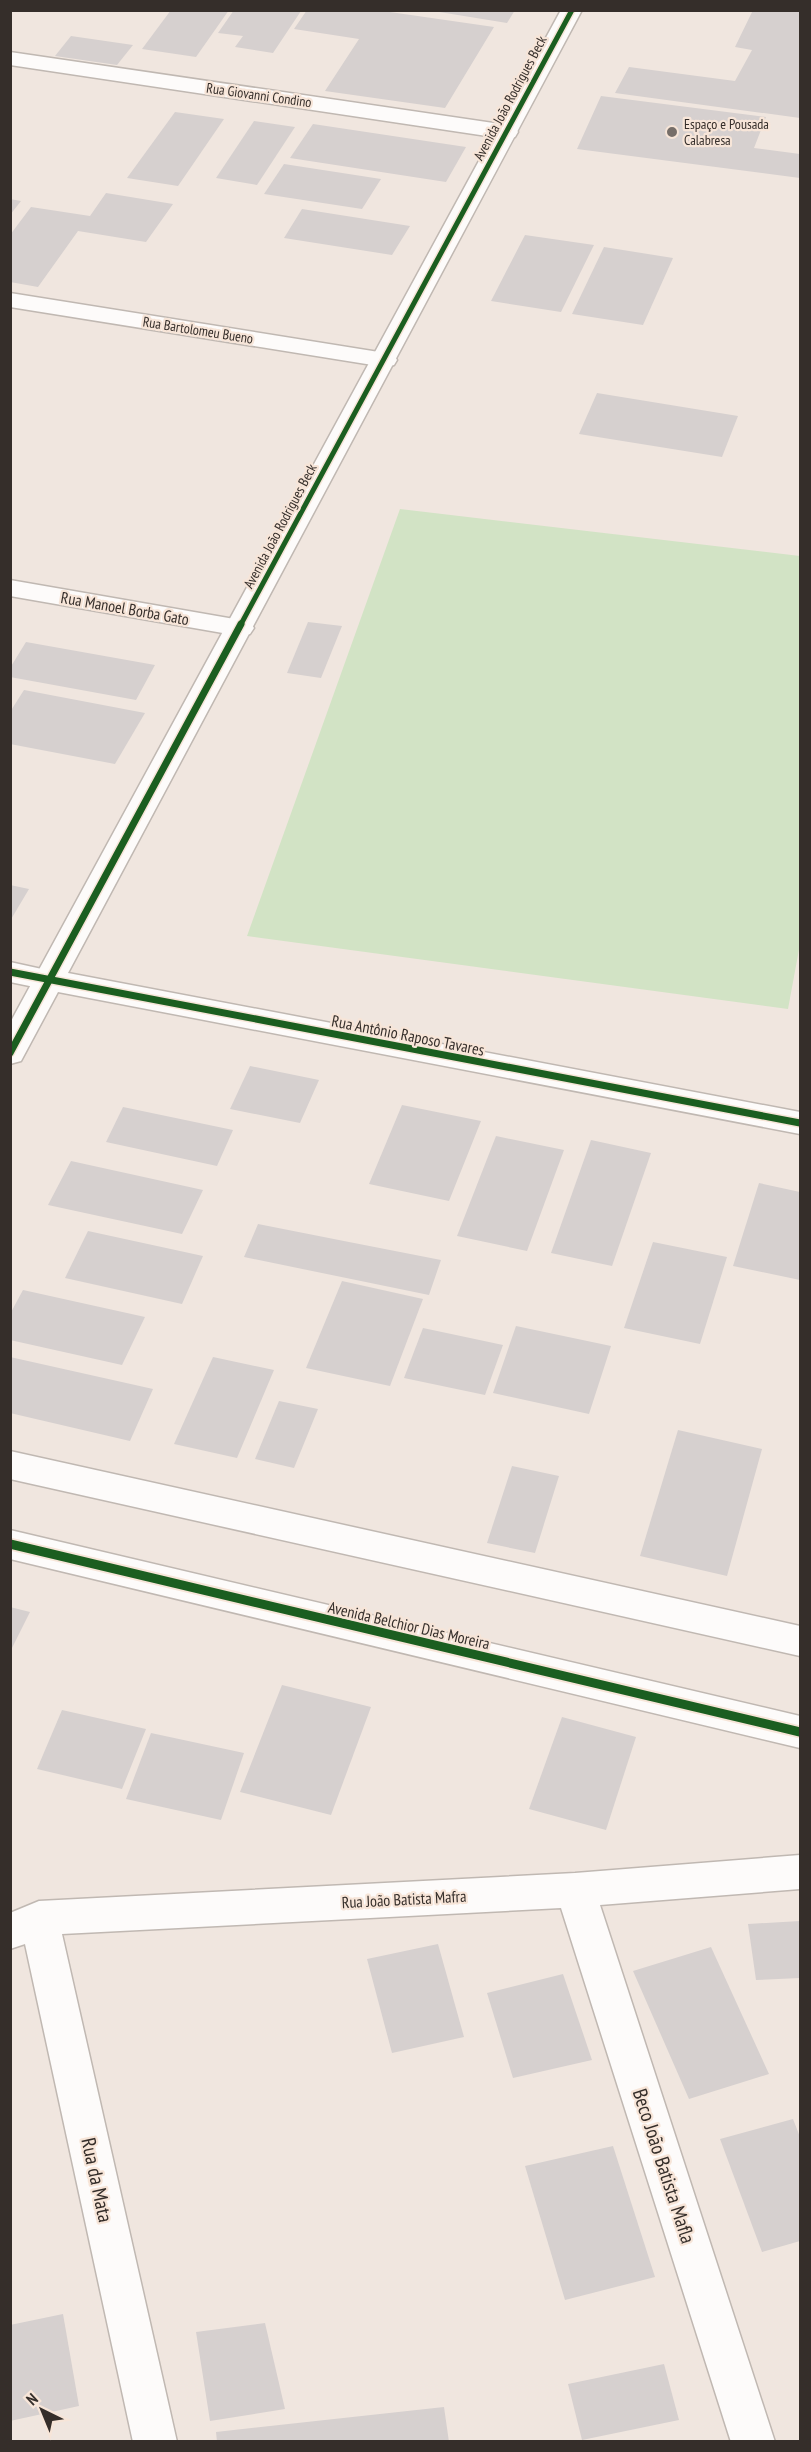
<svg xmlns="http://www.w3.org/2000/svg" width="811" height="2452" viewBox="0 0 811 2452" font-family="'PT Sans Narrow',sans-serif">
	<rect width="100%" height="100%" fill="#f0e6df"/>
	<path fill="#d2e3c5" d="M 400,509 L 800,556 L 800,944 L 788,1009 L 247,936 Z"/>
	<g fill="#d6d0cf">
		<path d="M 171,10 L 229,10 L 196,57 L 142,49 Z"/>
		<path d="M 234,10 L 297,10 L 301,11 L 273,53 L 235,47 L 243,36 L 218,33 Z"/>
		<path d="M 307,10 L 376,10 L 494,27 L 445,108 L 325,91 L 359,39 L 294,29 Z"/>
		<path d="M 427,10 L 515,10 L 507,23 Z"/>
		<path d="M 753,10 L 800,10 L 800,118 L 615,93 L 629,67 L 735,81 L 752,50 L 735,47 Z"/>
		<path d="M 71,36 L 133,45 L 117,65 L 55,56 Z"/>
		<path d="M 601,96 L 766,117 L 754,148 L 800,154 L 800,178 L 577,149 Z"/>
		<path d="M 175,112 L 224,119 L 178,186 L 127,178 Z"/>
		<path d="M 254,121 L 295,127 L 257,185 L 216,178 Z"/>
		<path d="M 313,124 L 466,147 L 446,182 L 290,158 Z"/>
		<path d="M 284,164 L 381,179 L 362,209 L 264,194 Z"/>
		<path d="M 106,193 L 173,204 L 146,242 L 78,231 L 38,287 L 10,282 L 10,235 L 31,207 L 90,216 Z"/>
		<path d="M 10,199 L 21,201 L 10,215 Z"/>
		<path d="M 302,209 L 410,226 L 392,255 L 284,238 Z"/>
		<path d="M 525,235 L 594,245 L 561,312 L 491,301 Z"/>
		<path d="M 604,247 L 673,258 L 643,325 L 572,314 Z"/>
		<path d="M 597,393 L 738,416 L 722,457 L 579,434 Z"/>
		<path d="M 308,622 L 342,626 L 321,678 L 287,673 Z"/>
		<path d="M 26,642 L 155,665 L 136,700 L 10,677 L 10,668 Z"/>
		<path d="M 24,690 L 145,713 L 115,764 L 10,744 L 10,712 Z"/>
		<path d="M 10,885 L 29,889 L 10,921 Z"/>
		<path d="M 250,1066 L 319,1080 L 300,1123 L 230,1109 Z"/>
		<path d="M 402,1105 L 481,1121 L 449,1201 L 369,1184 Z"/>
		<path d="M 123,1107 L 233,1130 L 217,1166 L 106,1142 Z"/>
		<path d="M 496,1136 L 564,1150 L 527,1251 L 457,1236 Z"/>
		<path d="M 591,1140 L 651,1153 L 612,1266 L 551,1253 Z"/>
		<path d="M 71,1161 L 203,1190 L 182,1234 L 48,1205 Z"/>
		<path d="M 759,1183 L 800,1192 L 800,1280 L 733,1266 Z"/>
		<path d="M 258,1224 L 349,1242 L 441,1260 L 429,1295 L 244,1257 Z"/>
		<path d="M 88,1231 L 203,1256 L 182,1304 L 65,1278 Z"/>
		<path d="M 653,1242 L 727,1257 L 700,1344 L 624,1328 Z"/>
		<path d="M 342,1281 L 423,1299 L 390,1386 L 306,1368 Z"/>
		<path d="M 23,1290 L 145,1317 L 122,1365 L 10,1340 L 10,1314 Z"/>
		<path d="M 516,1326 L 611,1346 L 589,1414 L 493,1393 Z"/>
		<path d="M 423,1328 L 503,1345 L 485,1395 L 404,1378 Z"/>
		<path d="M 10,1357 L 153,1389 L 130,1441 L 10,1413 Z"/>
		<path d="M 213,1357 L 274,1370 L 237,1458 L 174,1444 Z"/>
		<path d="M 279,1401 L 318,1409 L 294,1468 L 255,1459 Z"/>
		<path d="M 678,1430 L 762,1449 L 727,1576 L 640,1556 Z"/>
		<path d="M 512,1466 L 559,1476 L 535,1553 L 487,1543 Z"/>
		<path d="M 10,1607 L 30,1612 L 10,1652 Z"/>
		<path d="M 282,1685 L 371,1707 L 331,1815 L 240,1792 Z"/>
		<path d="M 62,1710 L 146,1729 L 122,1789 L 37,1769 Z"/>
		<path d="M 562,1717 L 636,1737 L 606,1830 L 529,1809 Z"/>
		<path d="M 151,1733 L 244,1753 L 221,1820 L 126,1799 Z"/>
		<path d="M 800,1921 L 800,1978 L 756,1980 L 748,1924 Z"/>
		<path d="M 438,1944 L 464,2037 L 392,2053 L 367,1959 Z"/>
		<path d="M 711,1947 L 769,2074 L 689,2099 L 633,1971 Z"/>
		<path d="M 563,1974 L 592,2060 L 513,2078 L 487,1993 Z"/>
		<path d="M 793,2119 L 800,2137 L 800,2241 L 762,2252 L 720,2139 Z"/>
		<path d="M 613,2146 L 655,2277 L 565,2300 L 525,2166 Z"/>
		<path d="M 63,2314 L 79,2406 L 10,2421 L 10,2325 Z"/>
		<path d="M 265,2323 L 285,2409 L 210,2421 L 196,2332 Z"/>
		<path d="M 664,2364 L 679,2420 L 582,2440 L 568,2384 Z"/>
		<path d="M 444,2407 L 449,2442 L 217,2442 L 216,2432 Z"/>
	</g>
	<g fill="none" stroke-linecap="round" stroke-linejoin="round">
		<g stroke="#c0b8b2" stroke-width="3">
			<g id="minor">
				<path d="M 10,52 L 507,125 L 515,127 L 518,132 L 515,137 L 507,139 L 10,65 Z"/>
				<path d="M 10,293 L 385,353 L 394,355 L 397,360 L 394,365 L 385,367 L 10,307 Z"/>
				<path d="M 10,580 L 240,620 L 250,622 L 254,628 L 250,634 L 240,636 L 10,596 Z"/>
				<path d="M 10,962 L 60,973 L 64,980 L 60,987 L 49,990 L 10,982 Z"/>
				<path d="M 10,1451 L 800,1626 L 800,1656 L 10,1479 Z"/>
				<path d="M 800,1855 L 800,1889 L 600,1905 L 775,2442 L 731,2442 L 561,1908 L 62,1934 L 177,2442 L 133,2442 L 25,1944 L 10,1949 L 10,1913 L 39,1901 L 575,1873 Z"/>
			</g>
		</g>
		<g stroke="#c0b8b2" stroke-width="3">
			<g id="tertiary">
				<path d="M 561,10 L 582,10 L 68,973 L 800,1112 L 800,1134 L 58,992 L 21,1061 L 10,1064 L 10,1023 Z"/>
				<path d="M 10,1530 L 800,1716 L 800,1748 L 10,1559 Z"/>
			</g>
		</g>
		<use href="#minor" fill="#fdfbfa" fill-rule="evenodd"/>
		<use href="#tertiary" fill="#fdfbfa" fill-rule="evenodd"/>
		<g stroke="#f7e5d8" stroke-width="8">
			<path id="cycleway-far2" d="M 240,626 L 572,10"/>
		</g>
		<g stroke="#f7e5d8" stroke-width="10">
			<g id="cycleway-far1">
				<path d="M 10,972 L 800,1123"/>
				<path d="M 10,1053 L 241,624"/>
			</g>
		</g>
		<g stroke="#f7e5d8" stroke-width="13">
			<path id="cycleway" d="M 10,1544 L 800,1732"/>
		</g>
		<use href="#cycleway-far2" stroke="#1b5e20" stroke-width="5"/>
		<use href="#cycleway-far1" stroke="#1b5e20" stroke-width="7"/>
		<use href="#cycleway" stroke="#1b5e20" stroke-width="9"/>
	</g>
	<circle fill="#766e69" stroke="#f7e5d8" stroke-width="2" cx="672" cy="132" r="6"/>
	<g text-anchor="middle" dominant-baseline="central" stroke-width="4.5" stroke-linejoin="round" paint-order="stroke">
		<g font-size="14" fill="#352e2a" stroke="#f7e5d8">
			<text transform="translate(259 95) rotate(8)">Rua Giovanni Condino</text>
			<text transform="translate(510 98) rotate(-62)">Avenida João Rodrigues Beck</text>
			<text transform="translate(198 330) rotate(9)">Rua Bartolomeu Bueno</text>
			<text transform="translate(280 526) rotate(-62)">Avenida João Rodrigues Beck</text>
		</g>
		<g font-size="14" fill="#352e2a" stroke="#f7e5d8" text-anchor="start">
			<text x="684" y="124">Espaço e Pousada<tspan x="684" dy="16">Calabresa</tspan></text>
		</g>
		<g font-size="16" fill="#352e2a" stroke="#f7e5d8">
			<text transform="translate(125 608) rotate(10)">Rua Manoel Borba Gato</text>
			<text transform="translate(408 1035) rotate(11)">Rua Antônio Raposo Tavares</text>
			<text transform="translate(409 1625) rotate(13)">Avenida Belchior Dias Moreira</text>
			<text transform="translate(404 1899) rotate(-3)">Rua João Batista Mafra</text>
		</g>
		<g font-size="20" fill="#352e2a" stroke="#f7e5d8">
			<text transform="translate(664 2166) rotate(72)">Beco João Batista Mafla</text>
			<text transform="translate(97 2180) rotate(78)">Rua da Mata</text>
		</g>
	</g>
	<rect width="811" height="2452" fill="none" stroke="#352e2a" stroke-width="24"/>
	<g transform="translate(42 2410) rotate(317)" stroke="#f7e5d8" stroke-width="4.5" paint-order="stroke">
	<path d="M0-4.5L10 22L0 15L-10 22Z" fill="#352e2a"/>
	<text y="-9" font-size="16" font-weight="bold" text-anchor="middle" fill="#352e2a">N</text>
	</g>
</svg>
